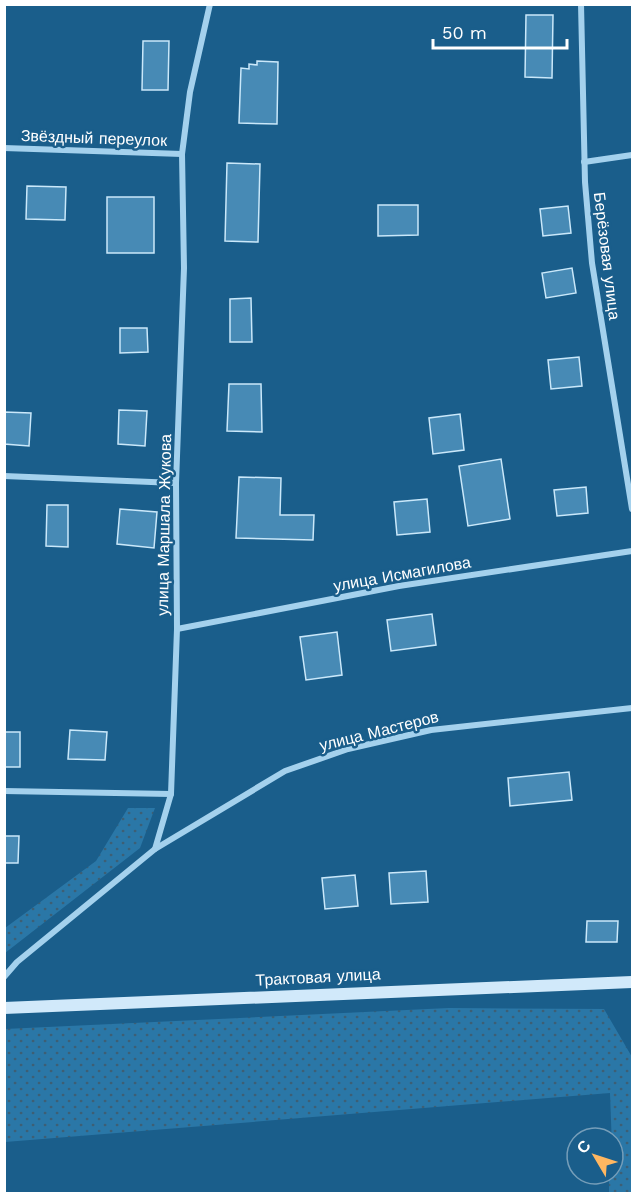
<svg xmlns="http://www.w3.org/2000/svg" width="637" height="1198" viewBox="0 0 637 1198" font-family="'Work Sans',sans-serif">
	<defs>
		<pattern id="grass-dots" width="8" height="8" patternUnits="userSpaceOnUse" patternTransform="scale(1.5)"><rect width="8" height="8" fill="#2a77a7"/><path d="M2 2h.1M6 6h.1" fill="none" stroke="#3d5f75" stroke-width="1.8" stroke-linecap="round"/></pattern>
	</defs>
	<rect width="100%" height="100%" fill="#1a5e8b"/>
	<g fill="url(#grass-dots)">
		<path d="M 128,808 L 155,808 L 140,848 L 5,953 L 5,928 L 96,861 Z"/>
		<path d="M 449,1008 L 604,1009 L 632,1057 L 632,1193 L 609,1193 L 609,1174 L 613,1174 L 610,1093 L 5,1142 L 5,1029 Z"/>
	</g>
	<g fill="#478ab5" stroke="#cae8fa" stroke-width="1.5">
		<path d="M 526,15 L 553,15 L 552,78 L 525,77 Z"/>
		<path d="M 143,41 L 169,41 L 168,90 L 142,90 Z"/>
		<path d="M 257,61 L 278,62 L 277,124 L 239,123 L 241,68 L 249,69 L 249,64 L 257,65 Z"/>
		<path d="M 227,163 L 260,164 L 258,242 L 225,241 Z"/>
		<path d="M 27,186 L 66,187 L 65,220 L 26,219 Z"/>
		<rect x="107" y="197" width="47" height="56"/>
		<path d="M 378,205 L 418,205 L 418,235 L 378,236 Z"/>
		<path d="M 568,206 L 571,233 L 543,236 L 540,209 Z"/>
		<path d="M 572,268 L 576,293 L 546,298 L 542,273 Z"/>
		<path d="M 251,298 L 252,342 L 230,342 L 230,299 Z"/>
		<path d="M 120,328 L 147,328 L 148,352 L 120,353 Z"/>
		<path d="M 579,357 L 582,386 L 551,389 L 548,360 Z"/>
		<path d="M 229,384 L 261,384 L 262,432 L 227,431 Z"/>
		<path d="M 119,410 L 147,411 L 145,446 L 118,444 Z"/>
		<path d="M 4,412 L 31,413 L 29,446 L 4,444 Z"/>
		<path d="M 460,414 L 464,450 L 433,454 L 429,418 Z"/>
		<path d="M 501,459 L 510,519 L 468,526 L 459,466 Z"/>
		<path d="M 239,477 L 281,478 L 280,515 L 314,515 L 313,540 L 236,538 Z"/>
		<path d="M 586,487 L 588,513 L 557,516 L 554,490 Z"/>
		<path d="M 427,499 L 430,532 L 397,535 L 394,502 Z"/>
		<path d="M 47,505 L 68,505 L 68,547 L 46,546 Z"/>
		<path d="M 120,509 L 157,512 L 154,548 L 117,544 Z"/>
		<path d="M 432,614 L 436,645 L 391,651 L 387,620 Z"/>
		<path d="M 337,632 L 342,675 L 306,680 L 300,637 Z"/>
		<path d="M 70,730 L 107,732 L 105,760 L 68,759 Z"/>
		<rect x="4" y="732" width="16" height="35"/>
		<path d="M 569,772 L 572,800 L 510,806 L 508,778 Z"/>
		<path d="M 4,836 L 19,836 L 18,863 L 4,863 Z"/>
		<path d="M 426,871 L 428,902 L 391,904 L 389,873 Z"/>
		<path d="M 355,875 L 358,906 L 325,909 L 322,878 Z"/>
		<path d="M 587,921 L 618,921 L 617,942 L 586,942 Z"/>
	</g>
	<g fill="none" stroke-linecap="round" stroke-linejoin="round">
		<g stroke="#a4d1ed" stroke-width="6">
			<path d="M 581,4 L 585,182 L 592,263 L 632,509"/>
			<path d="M 4,148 L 182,154"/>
			<path d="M 584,162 L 632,155"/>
			<path d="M 4,476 L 176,483"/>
			<path d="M 177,629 L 399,586 L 632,551"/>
			<path d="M 4,791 L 171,794"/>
			<path d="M 155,849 L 285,771 L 348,749 L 431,730 L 632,708"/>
			<path d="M 4,977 L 17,962 L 155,849 L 171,794 L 177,629 L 176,483 L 184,268 L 182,154 L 190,92 L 210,4"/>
		</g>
		<path stroke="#d1e9fa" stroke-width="12" d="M 4,1008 L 632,982"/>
	</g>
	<g text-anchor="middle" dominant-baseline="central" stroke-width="5" stroke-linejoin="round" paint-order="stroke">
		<g font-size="16" fill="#fff" stroke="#1a5e8b">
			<text transform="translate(94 138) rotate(2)">Звёздный переулок</text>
			<text transform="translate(607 256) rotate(83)">Берёзовая улица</text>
			<text transform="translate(164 525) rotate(-89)">улица Маршала Жукова</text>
			<text transform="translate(402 574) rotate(-10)">улица Исмагилова</text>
			<text transform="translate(379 731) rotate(-14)">улица Мастеров</text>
			<text transform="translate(318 977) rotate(-3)">Трактовая улица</text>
		</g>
	</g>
	<rect width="637" height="1198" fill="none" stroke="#ffffff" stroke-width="12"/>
	<g transform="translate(595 1156) rotate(309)"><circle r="28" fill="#1a5e8b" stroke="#769eb9" stroke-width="1.5"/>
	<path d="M0-4.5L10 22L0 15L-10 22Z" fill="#ffb761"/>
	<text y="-9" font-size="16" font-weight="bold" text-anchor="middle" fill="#ffffff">С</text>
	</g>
	<path d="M433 39v9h134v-9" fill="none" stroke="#ffffff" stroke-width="3"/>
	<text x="442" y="39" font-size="18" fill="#ffffff" stroke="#1a5e8b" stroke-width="4.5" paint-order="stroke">50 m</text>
</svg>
